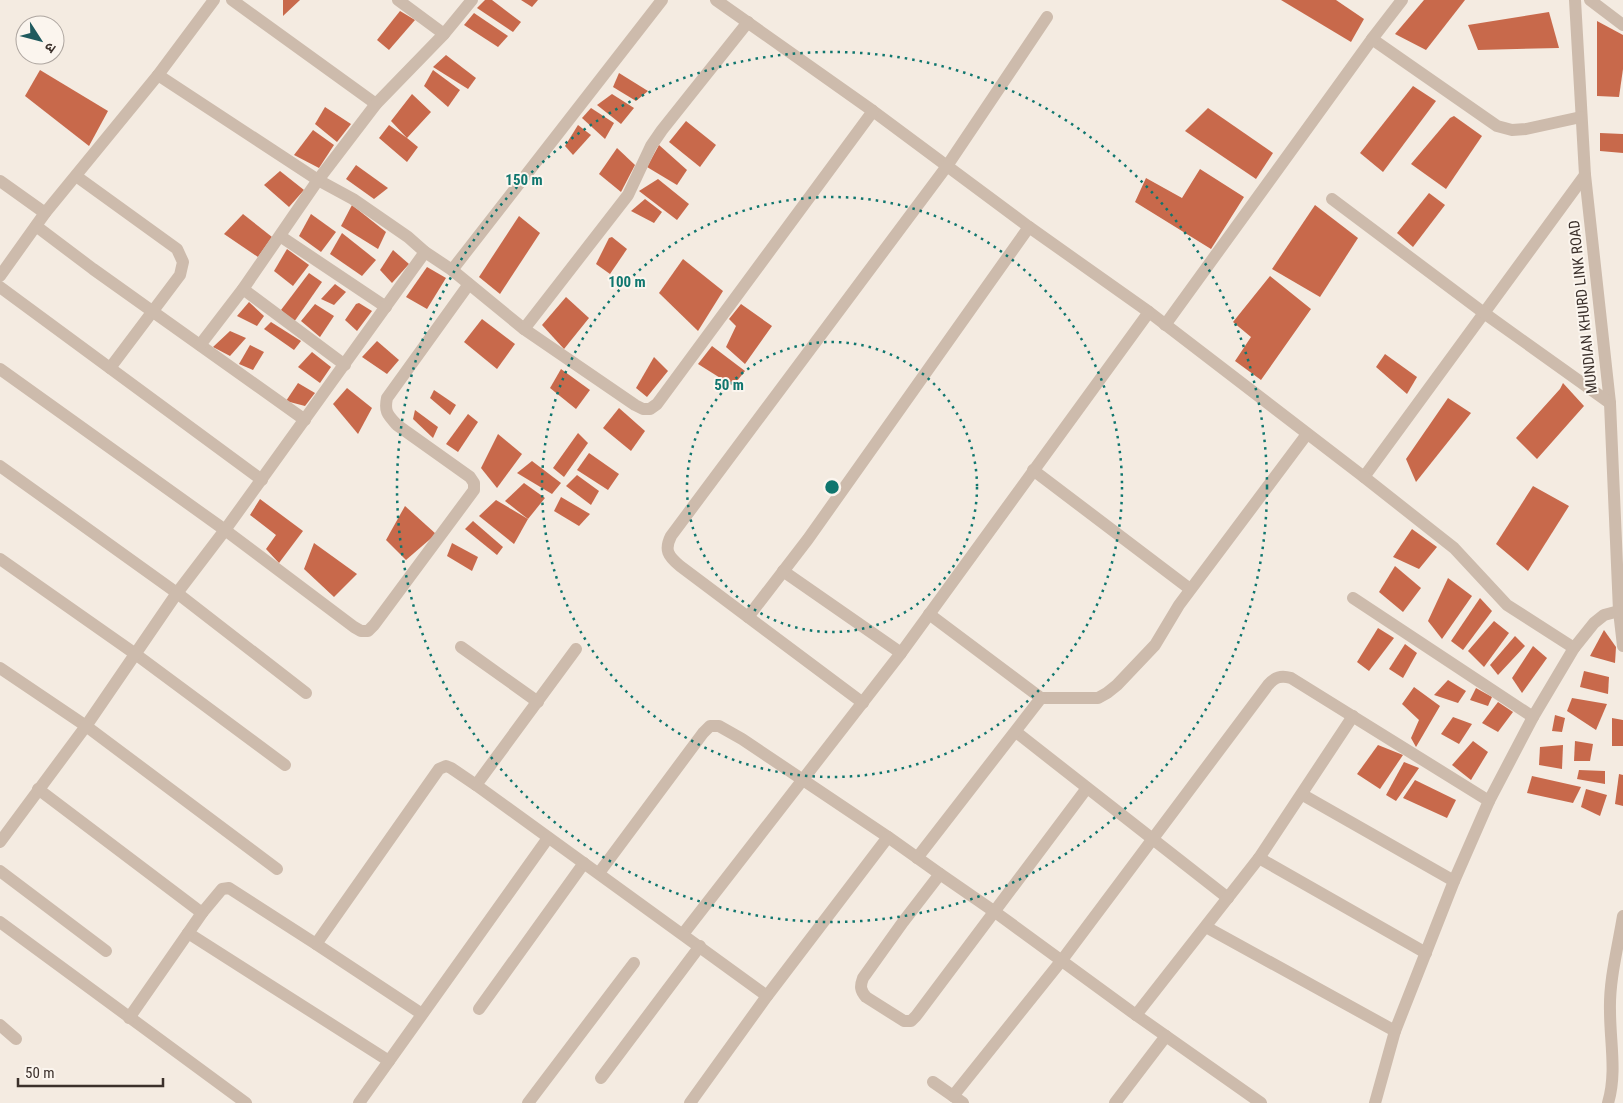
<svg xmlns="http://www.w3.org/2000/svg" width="1623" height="1103" viewBox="0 0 1623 1103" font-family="'Roboto Condensed','Noto Sans Devanagari',sans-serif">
	<rect width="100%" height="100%" fill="#f4ebe1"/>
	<g fill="#c8694b">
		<path d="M 283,0 L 300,0 L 283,16 Z"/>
		<path d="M 485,0 L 492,0 L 521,22 L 513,32 L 477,8 Z"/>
		<path d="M 521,0 L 538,0 L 532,7 Z"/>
		<path d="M 1281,0 L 1336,0 L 1364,19 L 1351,42 Z"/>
		<path d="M 1424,0 L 1465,0 L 1426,50 L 1395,34 Z"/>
		<path d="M 400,11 L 415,20 L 389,50 L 377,40 Z"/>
		<path d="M 1549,12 L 1559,48 L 1478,50 L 1468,25 Z"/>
		<path d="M 474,13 L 508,36 L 498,47 L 464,25 Z"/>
		<path d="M 1597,21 L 1623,35 L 1623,69 L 1619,97 L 1597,96 Z"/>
		<path d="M 446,55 L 476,78 L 468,89 L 433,67 Z"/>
		<path d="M 40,70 L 108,111 L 89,146 L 25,96 Z"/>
		<path d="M 433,70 L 460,90 L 448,107 L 424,86 Z"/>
		<path d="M 619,73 L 648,91 L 636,101 L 613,87 Z"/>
		<path d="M 1413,86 L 1436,101 L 1383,172 L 1360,153 Z"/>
		<path d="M 412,94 L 431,112 L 407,138 L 418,147 L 407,162 L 379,138 L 389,125 L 407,138 L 391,121 Z"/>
		<path d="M 612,94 L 634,108 L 621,124 L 597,105 Z"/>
		<path d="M 325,107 L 351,124 L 337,142 L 315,124 Z"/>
		<path d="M 591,108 L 614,123 L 605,139 L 582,118 Z"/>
		<path d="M 1208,108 L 1273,153 L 1256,179 L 1185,131 Z"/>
		<path d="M 1454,116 L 1482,136 L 1446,189 L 1411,164 L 1450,118 Z"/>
		<path d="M 686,121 L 716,145 L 700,167 L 669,142 Z"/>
		<path d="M 578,125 L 591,135 L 573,155 L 565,146 Z"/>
		<path d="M 313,130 L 334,145 L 319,168 L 294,155 Z"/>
		<path d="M 1600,133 L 1623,134 L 1623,153 L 1600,151 Z"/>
		<path d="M 659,145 L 687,170 L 677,185 L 647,167 Z"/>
		<path d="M 617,148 L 635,165 L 621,192 L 599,174 Z"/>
		<path d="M 356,165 L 388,188 L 374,199 L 346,179 Z"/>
		<path d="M 1200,169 L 1244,197 L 1211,249 L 1135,202 L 1146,178 L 1182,198 Z"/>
		<path d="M 280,171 L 304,190 L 289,207 L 264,185 Z"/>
		<path d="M 658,179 L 689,204 L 677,220 L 639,191 Z"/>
		<path d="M 1429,193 L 1445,205 L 1413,247 L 1397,233 Z"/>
		<path d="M 645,199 L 662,212 L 654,223 L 631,211 Z"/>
		<path d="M 352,205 L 386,232 L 378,249 L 341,226 Z"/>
		<path d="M 1315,205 L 1358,238 L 1320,297 L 1272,269 Z"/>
		<path d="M 243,214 L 272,237 L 258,257 L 224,234 Z"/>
		<path d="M 311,214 L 336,232 L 321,252 L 299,236 Z"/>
		<path d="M 519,216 L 540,233 L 500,294 L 479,277 Z"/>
		<path d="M 342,233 L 376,260 L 362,276 L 330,254 Z"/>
		<path d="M 612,237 L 627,249 L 610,274 L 596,264 L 609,238 Z"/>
		<path d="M 287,249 L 309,265 L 293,286 L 274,271 Z"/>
		<path d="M 393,250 L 409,264 L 392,283 L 380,270 Z"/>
		<path d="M 683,259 L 723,291 L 698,331 L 659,293 Z"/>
		<path d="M 427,267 L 446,278 L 427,309 L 406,297 Z"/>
		<path d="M 309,273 L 322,282 L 294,322 L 281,310 Z"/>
		<path d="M 1270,276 L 1311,309 L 1261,380 L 1235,361 L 1251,337 L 1233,322 Z"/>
		<path d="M 335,284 L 346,292 L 334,305 L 321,299 Z"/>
		<path d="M 566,297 L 589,318 L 564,349 L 542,325 Z"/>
		<path d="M 249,302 L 264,316 L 257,326 L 237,316 Z"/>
		<path d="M 359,303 L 372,311 L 357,331 L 345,320 L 356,304 Z"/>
		<path d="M 315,304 L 334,316 L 320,337 L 301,321 Z"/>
		<path d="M 741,304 L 772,326 L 745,364 L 726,347 L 736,326 L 729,319 Z"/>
		<path d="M 482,319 L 515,344 L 497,369 L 464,342 Z"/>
		<path d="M 271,322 L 301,341 L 294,350 L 264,329 Z"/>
		<path d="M 230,331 L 246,338 L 230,356 L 213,347 Z"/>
		<path d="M 377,341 L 399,360 L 387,374 L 362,357 Z"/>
		<path d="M 250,345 L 264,352 L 253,370 L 239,364 Z"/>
		<path d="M 712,346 L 745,371 L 733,386 L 698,364 Z"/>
		<path d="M 312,352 L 331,367 L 320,383 L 298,367 Z"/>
		<path d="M 1385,354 L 1417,377 L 1407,394 L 1376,367 Z"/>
		<path d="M 654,357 L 668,371 L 647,397 L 636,388 Z"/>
		<path d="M 561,369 L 590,390 L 576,409 L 550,388 Z"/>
		<path d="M 298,383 L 315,393 L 305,406 L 286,401 Z"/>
		<path d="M 1563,383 L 1584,406 L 1537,459 L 1516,438 L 1560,389 Z"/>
		<path d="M 347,388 L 372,408 L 358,434 L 333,404 Z"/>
		<path d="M 434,390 L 456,405 L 450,415 L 430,398 Z"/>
		<path d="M 1448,398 L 1471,413 L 1416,482 L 1406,459 Z"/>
		<path d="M 619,408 L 645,431 L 631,451 L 603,428 Z"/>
		<path d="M 415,410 L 438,427 L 433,438 L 413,419 Z"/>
		<path d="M 468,414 L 478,422 L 458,452 L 446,444 Z"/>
		<path d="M 578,433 L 588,443 L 564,477 L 553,468 Z"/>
		<path d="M 498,434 L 522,454 L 497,488 L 481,468 Z"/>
		<path d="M 589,453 L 619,474 L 608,490 L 577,470 Z"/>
		<path d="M 532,461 L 561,483 L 552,494 L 517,473 Z"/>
		<path d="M 577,475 L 599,491 L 591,505 L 566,486 Z"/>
		<path d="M 524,483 L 545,498 L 528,519 L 505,501 Z"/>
		<path d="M 1533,486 L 1569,506 L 1528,571 L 1496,544 Z"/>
		<path d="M 561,497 L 590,514 L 579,526 L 554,511 Z"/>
		<path d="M 260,499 L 303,531 L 279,563 L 266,549 L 276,535 L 250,515 Z"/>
		<path d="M 496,500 L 528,519 L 514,544 L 479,516 Z"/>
		<path d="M 405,506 L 436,534 L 406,560 L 386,540 Z"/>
		<path d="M 473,521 L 503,547 L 497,555 L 465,529 Z"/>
		<path d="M 1412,529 L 1437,547 L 1419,569 L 1393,557 Z"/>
		<path d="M 314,543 L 357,574 L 334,597 L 304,569 Z"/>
		<path d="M 452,543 L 478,557 L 472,571 L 447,556 Z"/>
		<path d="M 1395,566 L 1421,588 L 1403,612 L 1379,592 Z"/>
		<path d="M 1448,578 L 1472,596 L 1442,639 L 1428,621 Z"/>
		<path d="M 1480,598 L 1492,611 L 1463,650 L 1451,641 Z"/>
		<path d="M 1494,621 L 1509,633 L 1484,667 L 1468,651 Z"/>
		<path d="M 1378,628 L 1394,638 L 1369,671 L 1357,662 Z"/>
		<path d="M 1604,630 L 1616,647 L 1615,663 L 1590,656 Z"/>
		<path d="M 1515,636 L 1525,646 L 1498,675 L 1490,665 Z"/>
		<path d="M 1405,644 L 1417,653 L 1403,678 L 1389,669 Z"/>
		<path d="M 1533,646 L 1547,658 L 1522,693 L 1512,678 Z"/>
		<path d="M 1584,671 L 1609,677 L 1608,694 L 1580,687 Z"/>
		<path d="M 1448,680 L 1466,691 L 1458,703 L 1434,695 Z"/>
		<path d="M 1414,687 L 1440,706 L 1416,747 L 1411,738 L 1419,720 L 1402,704 Z"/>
		<path d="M 1476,688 L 1492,697 L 1488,706 L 1470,700 Z"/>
		<path d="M 1572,698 L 1607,704 L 1596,730 L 1567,711 Z"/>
		<path d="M 1498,702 L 1513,712 L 1498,732 L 1482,723 Z"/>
		<path d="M 1555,715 L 1565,718 L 1562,732 L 1552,731 Z"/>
		<path d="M 1453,717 L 1472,724 L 1459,744 L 1441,734 Z"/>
		<path d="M 1612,718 L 1623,720 L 1623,746 L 1612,746 Z"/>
		<path d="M 1473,741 L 1488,752 L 1471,780 L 1452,765 Z"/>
		<path d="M 1575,741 L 1593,744 L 1590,761 L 1574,761 Z"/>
		<path d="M 1378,745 L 1403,755 L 1380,789 L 1357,774 Z"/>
		<path d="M 1563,745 L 1562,769 L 1539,765 L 1540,747 Z"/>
		<path d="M 1404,762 L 1419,768 L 1396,801 L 1386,795 Z"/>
		<path d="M 1579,770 L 1605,771 L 1605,784 L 1577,779 Z"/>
		<path d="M 1619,774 L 1623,775 L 1623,806 L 1615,804 Z"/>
		<path d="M 1532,776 L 1581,787 L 1573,803 L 1527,793 Z"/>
		<path d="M 1415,780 L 1456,800 L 1447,818 L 1403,798 Z"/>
		<path d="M 1586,789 L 1607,795 L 1600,816 L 1581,807 Z"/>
	</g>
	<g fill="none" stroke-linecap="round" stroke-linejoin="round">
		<g stroke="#cdbbac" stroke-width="12">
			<path d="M 232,0 L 376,104"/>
			<path d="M 398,0 L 444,34"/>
			<path d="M 716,0 L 873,111 L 1029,227 L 1149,312 L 1364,477 L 1585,175"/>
			<path d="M 1575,0 L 1585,175 L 1610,403 L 1619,611 L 1623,646"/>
			<path d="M 1590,0 L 1623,25"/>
			<path d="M 1372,39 L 1497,126 L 1512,130 L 1526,129 L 1581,117"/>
			<path d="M 158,75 L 318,180 L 353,199 L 408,237 L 425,252 L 452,270 L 524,329 L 635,405 L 643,409 L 650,409 L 657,404 L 873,111"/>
			<path d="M 76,176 L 177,249 L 183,262 L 180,275 L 110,368"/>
			<path d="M 0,181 L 45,213"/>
			<path d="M 1332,199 L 1484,313 L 1610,403"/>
			<path d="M 36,226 L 93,269 L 305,420"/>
			<path d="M 280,236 L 386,307"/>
			<path d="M 452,270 L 662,0"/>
			<path d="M 0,276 L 45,213 L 158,75 L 214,0"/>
			<path d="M 0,287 L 262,480"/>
			<path d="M 243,289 L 345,365"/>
			<path d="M 1165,325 L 1372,39 L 1402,0"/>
			<path d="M 524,329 L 628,195 L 651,146 L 662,130 L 748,22"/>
			<path d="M 200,345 L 243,289 L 318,180 L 376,104 L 444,34 L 472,0"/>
			<path d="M 0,369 L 225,530 L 354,627 L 361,631 L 368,631 L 374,625 L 474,490 L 474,483 L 470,477 L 397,425 C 388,415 384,412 387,398 L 469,284"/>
			<path d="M 0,466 L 177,593 L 306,693"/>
			<path d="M 1033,470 L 1190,589"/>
			<path d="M 1364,477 L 1454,548 L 1507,605 L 1574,648"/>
			<path d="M 0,559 L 134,653 L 285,765"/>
			<path d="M 783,571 L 901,653"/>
			<path d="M 1353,598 L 1533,717"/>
			<path d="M 748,617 L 808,539 L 1029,227"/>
			<path d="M 461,647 L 538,702"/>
			<path d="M 0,668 L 86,726 L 277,869"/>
			<path d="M 1041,698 L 1098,698 L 1107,693 L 1117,685 L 1155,645 L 1179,605 L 1307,434"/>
			<path d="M 863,703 L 680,566 C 668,556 664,550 671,536 L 947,166 L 1047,17"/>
			<path d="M 1016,732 L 1228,898"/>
			<path d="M 476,785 L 576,649"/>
			<path d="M 38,789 L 202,913"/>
			<path d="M 1303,795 L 1454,881"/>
			<path d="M 0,842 L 86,726 L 177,593 L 225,530 L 425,252"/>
			<path d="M 917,858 L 1041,698 L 929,614"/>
			<path d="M 1259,858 L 1426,953"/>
			<path d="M 0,871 L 106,951"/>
			<path d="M 599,873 L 703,733 L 710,726 L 719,726 L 742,739 L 888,837 L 940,874 L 995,912 L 1136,1015 L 1261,1103"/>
			<path d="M 940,874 L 903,922 L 863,978 C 860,986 860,990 866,997 L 904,1021 L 911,1021 L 916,1016 L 1087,788"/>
			<path d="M 0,922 L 246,1103"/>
			<path d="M 1206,927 L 1395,1031"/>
			<path d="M 188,933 L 389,1061"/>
			<path d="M 683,934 L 901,653 L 1149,312"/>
			<path d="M 316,944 L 422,1014"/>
			<path d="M 479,1009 L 584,863"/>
			<path d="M 1136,1015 L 1259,858 L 1353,716"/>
			<path d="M 129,1018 L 202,913 L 222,889 L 229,888 L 316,944 L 439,769 L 446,766 L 451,768 L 476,785 L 767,996"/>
			<path d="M 0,1025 L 16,1039"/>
			<path d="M 601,1078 L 700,946"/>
			<path d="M 933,1082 L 963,1103"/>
			<path d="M 953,1096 L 1062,960 L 1268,685 C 1275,677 1281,675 1291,678 L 1489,801"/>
			<path d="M 359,1103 L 548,838"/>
			<path d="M 528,1103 L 634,963"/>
			<path d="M 690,1103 L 767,996 L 888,837"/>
			<path d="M 1115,1103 L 1166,1036"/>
			<path d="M 1375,1103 L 1395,1031 L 1454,881 L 1489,801 L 1533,717 L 1574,648 L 1594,623 L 1604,615 L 1619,611 L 1623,613"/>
			<path d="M 1608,1103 C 1617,1073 1610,1042 1610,1011 C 1609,980 1618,947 1623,916"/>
		</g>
	</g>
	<g fill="none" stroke="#0f766e" stroke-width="2.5" stroke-dasharray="2.5 5">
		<circle cx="832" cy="487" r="145"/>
		<circle cx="832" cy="487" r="290"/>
		<circle cx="832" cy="487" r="435"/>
	</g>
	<g text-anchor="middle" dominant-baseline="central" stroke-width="4" stroke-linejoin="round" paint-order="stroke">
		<g font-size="15" fill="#3b302b" stroke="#fbf5ee">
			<text transform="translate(1583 307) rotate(-96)">MUNDIAN KHURD LINK ROAD</text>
		</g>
	</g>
	<circle cx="832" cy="487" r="8" fill="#0f766e" stroke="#fbf5ee" stroke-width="2.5"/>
	<g font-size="15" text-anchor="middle" font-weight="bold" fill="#0f766e" stroke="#fbf5ee" stroke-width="4" stroke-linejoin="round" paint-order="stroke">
		<text x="524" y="185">150 m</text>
		<text x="627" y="287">100 m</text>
		<text x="729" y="390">50 m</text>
	</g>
	<g transform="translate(40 40) rotate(126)"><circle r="24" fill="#fbf5ee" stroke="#aea6a0"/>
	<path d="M0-4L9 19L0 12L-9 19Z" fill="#1f5a5e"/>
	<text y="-8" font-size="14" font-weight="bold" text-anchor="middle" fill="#3b302b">उ</text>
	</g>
	<path d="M18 1078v8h145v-8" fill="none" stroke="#3b302b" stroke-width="2.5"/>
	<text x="25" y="1078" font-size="15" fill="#3b302b" stroke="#fbf5ee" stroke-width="4" paint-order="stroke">50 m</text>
</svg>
